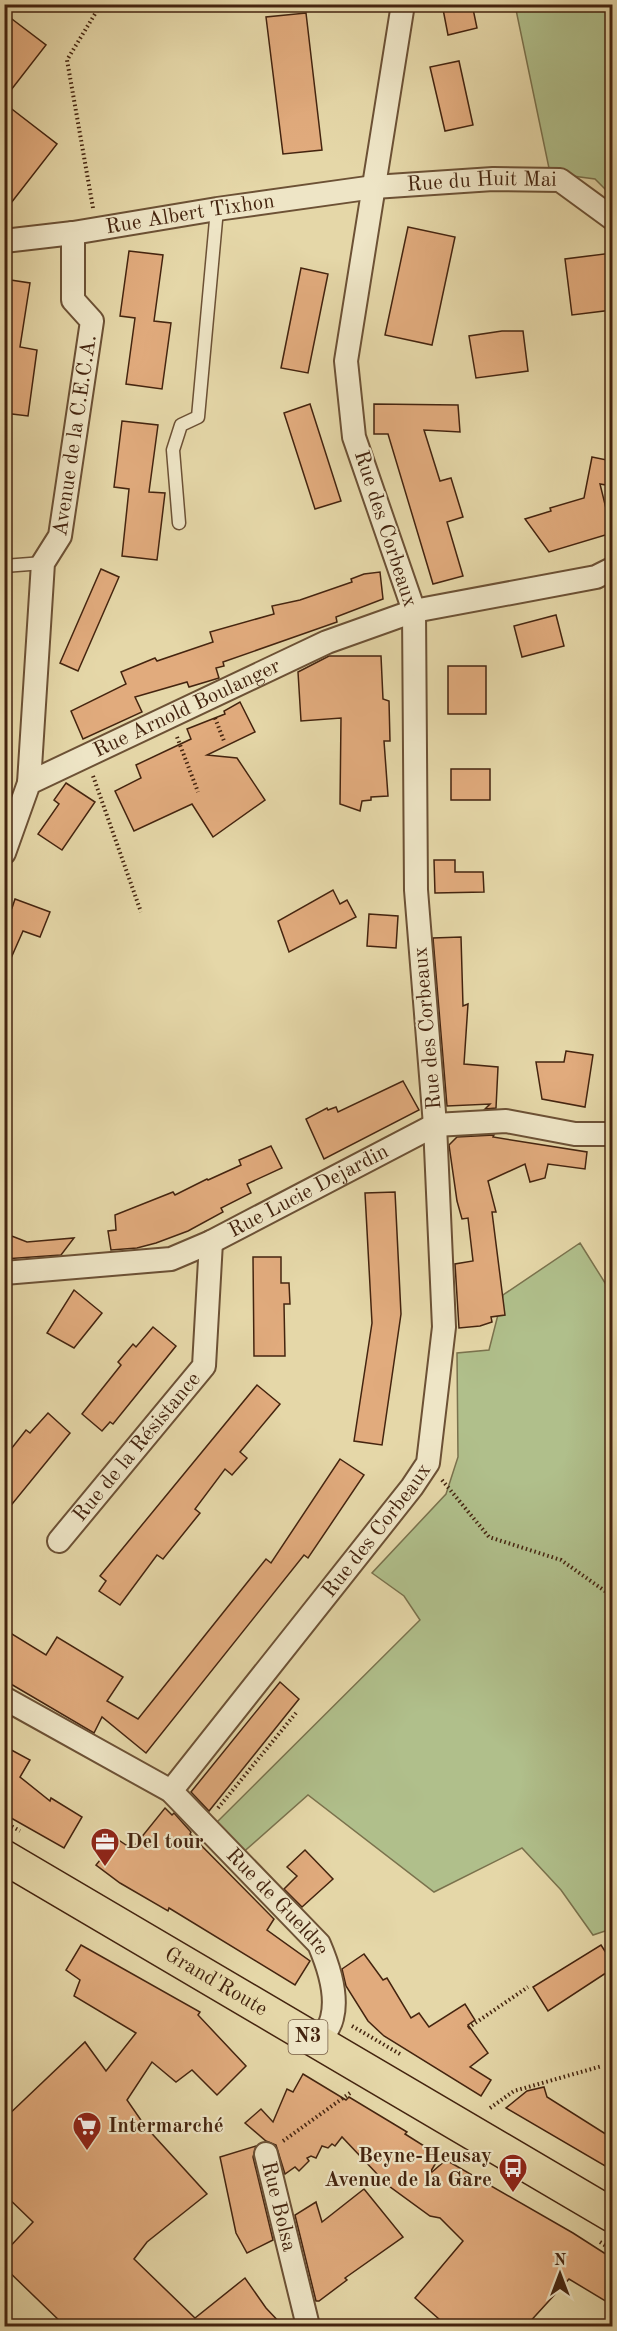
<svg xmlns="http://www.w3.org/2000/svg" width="617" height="2331" viewBox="0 0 617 2331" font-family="'Old Standard TT',serif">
	<rect width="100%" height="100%" fill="#e5d7a8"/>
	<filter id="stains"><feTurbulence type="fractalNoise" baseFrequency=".00333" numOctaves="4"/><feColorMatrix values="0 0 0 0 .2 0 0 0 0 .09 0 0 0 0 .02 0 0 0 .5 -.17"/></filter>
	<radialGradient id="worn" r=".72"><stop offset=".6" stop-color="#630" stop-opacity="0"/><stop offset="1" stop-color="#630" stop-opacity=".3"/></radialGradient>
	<g fill="#b0bf8b" stroke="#7a724d" stroke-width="1.5">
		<path d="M 515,5 L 612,5 L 612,196 L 595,179 L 550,173 Z"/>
		<path d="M 580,1243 L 612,1294 L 612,1930 L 611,1929 L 593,1935 L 561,1890 L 522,1848 L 434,1892 L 308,1795 L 240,1855 L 213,1826 L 420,1620 L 404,1596 L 372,1573 L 446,1494 L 458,1457 L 457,1353 L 489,1350 L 503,1295 Z"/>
	</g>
	<g fill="#e1ab7d" stroke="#44240f" stroke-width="1.5">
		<path d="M 442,4 L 472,4 L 477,28 L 448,35 Z"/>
		<path d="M 4,13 L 46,45 L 4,99 Z"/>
		<path d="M 306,13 L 322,150 L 283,154 L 266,17 Z"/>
		<path d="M 459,61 L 473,125 L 445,131 L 430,67 Z"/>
		<path d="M 4,103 L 57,144 L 4,212 Z"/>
		<path d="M 408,227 L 455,237 L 432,345 L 385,335 Z"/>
		<path d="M 129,251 L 163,255 L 154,321 L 171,323 L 162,389 L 126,384 L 135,318 L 120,316 Z"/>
		<path d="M 612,253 L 612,310 L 572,315 L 565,259 Z"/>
		<path d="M 301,268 L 328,274 L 308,373 L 281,368 Z"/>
		<path d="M 4,279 L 30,283 L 20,347 L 37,350 L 28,416 L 4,413 Z"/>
		<path d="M 502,331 L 523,331 L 528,371 L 476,378 L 469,336 Z"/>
		<path d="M 310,404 L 341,501 L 315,509 L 284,413 Z"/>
		<path d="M 374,404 L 458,405 L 460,432 L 424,430 L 440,481 L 451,478 L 463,517 L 447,522 L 463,576 L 433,584 L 388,434 L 374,434 Z"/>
		<path d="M 122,421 L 158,425 L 149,492 L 165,493 L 157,560 L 122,556 L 129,489 L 114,487 Z"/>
		<path d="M 592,457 L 612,461 L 612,486 L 600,484 L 612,533 L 549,552 L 525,519 L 551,511 L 550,508 L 584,498 Z"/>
		<path d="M 101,569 L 119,577 L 78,671 L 60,663 Z"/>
		<path d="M 380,572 L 383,599 L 336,617 L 337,622 L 223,662 L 224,666 L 216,668 L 219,678 L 189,687 L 187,682 L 135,697 L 142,712 L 83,739 L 71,711 L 126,684 L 121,672 L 155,658 L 157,661 L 213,642 L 210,632 L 274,614 L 272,606 L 300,600 L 352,582 L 351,579 L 364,574 Z"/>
		<path d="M 556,615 L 564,646 L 522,657 L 514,626 Z"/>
		<path d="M 329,656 L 381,656 L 383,699 L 389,701 L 390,741 L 384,741 L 388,796 L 371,797 L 371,800 L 362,801 L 360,811 L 340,804 L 341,718 L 301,721 L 298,672 Z"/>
		<rect x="448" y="666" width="38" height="48"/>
		<path d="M 240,702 L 255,732 L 207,755 L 237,758 L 265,800 L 213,837 L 192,804 L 134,831 L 115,791 L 141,778 L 136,765 L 191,739 L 187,729 L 225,714 L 224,711 Z"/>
		<rect x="451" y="769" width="39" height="31"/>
		<path d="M 66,783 L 95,802 L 62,850 L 38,834 L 59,804 L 54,800 Z"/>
		<path d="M 434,860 L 455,860 L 455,872 L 483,872 L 484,892 L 435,893 Z"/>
		<path d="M 333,890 L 340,904 L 347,900 L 356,917 L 289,952 L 278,921 Z"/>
		<path d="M 15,899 L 50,912 L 40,937 L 23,931 L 4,974 L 4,918 L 9,907 L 12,908 Z"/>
		<path d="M 369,914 L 398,916 L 396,948 L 367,946 Z"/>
		<path d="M 461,937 L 463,1006 L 468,1004 L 464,1064 L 498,1067 L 496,1108 L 485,1109 L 490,1104 L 447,1106 L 433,938 Z"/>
		<path d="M 566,1051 L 593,1055 L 585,1107 L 542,1099 L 536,1062 L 564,1062 Z"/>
		<path d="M 403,1081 L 419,1110 L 324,1159 L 306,1119 L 327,1108 L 328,1110 L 336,1107 L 338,1112 Z"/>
		<path d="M 494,1135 L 493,1137 L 587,1152 L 585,1169 L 548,1164 L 545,1178 L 530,1182 L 525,1164 L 488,1181 L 496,1212 L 492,1212 L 505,1315 L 491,1317 L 492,1322 L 480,1326 L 459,1328 L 455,1264 L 473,1261 L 468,1218 L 462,1219 L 457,1201 L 449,1145 L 457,1137 Z"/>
		<path d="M 271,1146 L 282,1168 L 247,1184 L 251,1193 L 221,1208 L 223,1212 L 188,1231 L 156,1243 L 137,1248 L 111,1250 L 108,1231 L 116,1230 L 115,1215 L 173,1192 L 175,1195 L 207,1179 L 208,1180 L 241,1165 L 239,1160 Z"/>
		<path d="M 395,1192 L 401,1314 L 382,1445 L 354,1441 L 372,1323 L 365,1193 Z"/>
		<path d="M 4,1233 L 27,1242 L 74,1238 L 61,1255 L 4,1259 Z"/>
		<path d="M 253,1257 L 281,1257 L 281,1283 L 289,1283 L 290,1304 L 284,1304 L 285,1356 L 254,1356 Z"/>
		<path d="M 74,1290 L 102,1313 L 74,1348 L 47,1333 Z"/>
		<path d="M 153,1327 L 176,1346 L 113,1424 L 110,1422 L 102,1431 L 82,1414 L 121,1365 L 118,1362 L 133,1344 L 136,1347 Z"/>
		<path d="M 257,1385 L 280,1404 L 240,1452 L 247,1458 L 232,1475 L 225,1469 L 195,1509 L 200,1513 L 163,1559 L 157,1555 L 120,1605 L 99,1591 L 106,1581 L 100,1576 Z"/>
		<path d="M 48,1413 L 70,1433 L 4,1514 L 4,1458 L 26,1430 L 30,1433 Z"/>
		<path d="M 340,1459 L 364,1475 L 308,1558 L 304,1555 L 146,1753 L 102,1717 L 94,1733 L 4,1680 L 4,1629 L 46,1655 L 57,1637 L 123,1677 L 107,1701 L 138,1719 L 266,1559 L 271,1563 Z"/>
		<path d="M 280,1682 L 299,1699 L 209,1811 L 191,1792 Z"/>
		<path d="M 4,1746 L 30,1760 L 20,1777 L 50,1801 L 51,1798 L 82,1817 L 64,1848 L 4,1814 Z"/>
		<path d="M 165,1808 L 172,1815 L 174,1813 L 191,1832 L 190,1834 L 274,1919 L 267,1930 L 310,1961 L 295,1985 L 169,1908 L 168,1911 L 120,1883 L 96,1865 L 117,1839 L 132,1849 Z"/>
		<path d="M 305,1850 L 333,1879 L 302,1907 L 284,1889 L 297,1876 L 287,1867 Z"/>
		<path d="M 81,1945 L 200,2012 L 198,2015 L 246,2066 L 217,2095 L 192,2070 L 176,2082 L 152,2062 L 127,2100 L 145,2126 L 207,2194 L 147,2242 L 134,2259 L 195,2318 L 245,2278 L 266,2308 L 283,2326 L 65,2326 L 4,2267 L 4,2253 L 33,2222 L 4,2194 L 4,2119 L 85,2042 L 106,2071 L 136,2033 L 74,1996 L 80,1980 L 66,1970 Z"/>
		<path d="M 601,1945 L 612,1962 L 612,1969 L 548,2011 L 533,1987 Z"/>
		<path d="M 364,1954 L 383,1980 L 387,1978 L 411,2018 L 419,2013 L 429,2027 L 465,2004 L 475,2020 L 468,2025 L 488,2053 L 470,2067 L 491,2080 L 481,2096 L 384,2036 L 368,2021 L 346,1986 L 342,1969 Z"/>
		<path d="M 303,2074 L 346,2100 L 349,2097 L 407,2132 L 405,2134 L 440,2156 L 431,2171 L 432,2172 L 446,2160 L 573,2233 L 612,2258 L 612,2305 L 569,2279 L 526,2326 L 447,2326 L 415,2298 L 463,2241 L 440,2218 L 430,2216 L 378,2178 L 380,2177 L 342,2137 L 335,2146 L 332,2144 L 328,2148 L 322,2146 L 316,2158 L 311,2156 L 307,2158 L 309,2161 L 299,2171 L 295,2167 L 285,2174 L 276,2145 L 266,2141 L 245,2123 L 261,2109 L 273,2122 L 287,2089 L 293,2092 Z"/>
		<path d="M 544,2087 L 547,2097 L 612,2138 L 612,2170 L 506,2108 L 527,2091 Z"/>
		<path d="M 256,2146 L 253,2157 L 273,2240 L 247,2253 L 236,2233 L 220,2157 Z"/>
		<path d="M 364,2189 L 403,2237 L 345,2278 L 347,2280 L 319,2301 L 316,2301 L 295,2215 L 316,2202 L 322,2222 Z"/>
	</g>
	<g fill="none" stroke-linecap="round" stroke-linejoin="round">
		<g stroke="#6c5135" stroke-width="15">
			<g id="lane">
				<path d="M 179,523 L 173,450 L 181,425 L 198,417 L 217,209"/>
				<path d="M 4,566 L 43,563"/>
			</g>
		</g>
		<g stroke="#6c5135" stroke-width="26">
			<g id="street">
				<path id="s1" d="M 4,241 L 73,233 L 217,209 L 374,187 L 493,179 L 560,180 L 612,218"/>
				<path id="s2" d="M 29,783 L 43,563 L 60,536 L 92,321 L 73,300 L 73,233"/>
				<path id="s3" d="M 4,853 L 29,783 L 327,642 L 414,611 L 596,577 L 612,569"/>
				<path id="s4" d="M 4,1273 L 171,1259 L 211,1242 L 435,1125 L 506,1121 L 575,1134 L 612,1134"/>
				<path id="s5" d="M 59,1541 L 204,1366 L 211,1242"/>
				<path id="s6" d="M 4,1698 L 171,1791 L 319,1944 C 328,1965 338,1995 332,2018 C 330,2027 324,2035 319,2043"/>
				<path id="s7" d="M 171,1791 L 412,1487 L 428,1463 L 444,1327 L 435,1125 L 416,890 L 414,611 L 354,437 L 346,361 L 403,4"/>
				<path id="s8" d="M 266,2154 L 308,2326"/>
			</g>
		</g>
		<g stroke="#44240f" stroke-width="36">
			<g id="primary">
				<path id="s9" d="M 4,1857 L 612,2215"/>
			</g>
		</g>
		<g stroke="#44240f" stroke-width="4" stroke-dasharray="1.5 3" stroke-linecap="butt">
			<path d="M 93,208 L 67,60 L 101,4"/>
			<path d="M 215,718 L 224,741"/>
			<path d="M 177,737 L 198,792"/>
			<path d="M 93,776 L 141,912"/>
			<path d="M 442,1480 L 489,1537 L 561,1560 L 612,1596"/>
			<path d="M 218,1808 L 296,1713"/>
			<path d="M 4,1822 L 20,1831"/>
			<path d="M 352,2026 L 400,2054"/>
			<path d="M 468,2028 L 528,1987"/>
			<path d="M 490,2108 L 514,2091 L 602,2066"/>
			<path d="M 283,2141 L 350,2093"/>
			<path d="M 600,2242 L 612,2250"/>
		</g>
		<use href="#lane" stroke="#eee5c6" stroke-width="12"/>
		<use href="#street" stroke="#eee5c6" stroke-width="22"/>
		<use href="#primary" stroke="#e5d7a8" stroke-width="33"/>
	</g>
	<defs>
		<g id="office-pin" transform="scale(1.5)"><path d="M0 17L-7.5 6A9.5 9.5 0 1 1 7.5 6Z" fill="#8f2418" stroke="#eee5c6"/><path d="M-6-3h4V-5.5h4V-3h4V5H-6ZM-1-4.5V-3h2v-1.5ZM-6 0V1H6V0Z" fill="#fff"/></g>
		<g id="supermarket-pin" transform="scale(1.5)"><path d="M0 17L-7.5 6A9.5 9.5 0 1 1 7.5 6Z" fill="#8f2418" stroke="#eee5c6"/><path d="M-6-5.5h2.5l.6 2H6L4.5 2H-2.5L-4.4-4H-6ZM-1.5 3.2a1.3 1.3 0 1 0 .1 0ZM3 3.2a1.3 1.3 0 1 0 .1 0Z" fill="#fff"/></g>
		<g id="bus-pin" transform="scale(1.5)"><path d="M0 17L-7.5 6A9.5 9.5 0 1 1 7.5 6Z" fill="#8f2418" stroke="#eee5c6"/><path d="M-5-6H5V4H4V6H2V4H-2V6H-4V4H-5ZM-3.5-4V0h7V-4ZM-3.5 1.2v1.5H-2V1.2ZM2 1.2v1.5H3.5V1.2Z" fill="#fff"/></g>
	</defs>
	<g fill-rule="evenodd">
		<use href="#office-pin" x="105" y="1842"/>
		<use href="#supermarket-pin" x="87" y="2126"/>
		<use href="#bus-pin" x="513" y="2168"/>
	</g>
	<g text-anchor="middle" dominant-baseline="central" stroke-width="4.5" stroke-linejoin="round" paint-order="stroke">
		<rect fill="#eee5c6" stroke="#775e46" stroke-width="1.5" x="288.5" y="2020" width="39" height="34" rx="4.5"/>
		<g font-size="20" font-weight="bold" fill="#44240f">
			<text x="308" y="2037">N3</text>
		</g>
		<g font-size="21" fill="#44240f" stroke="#eee5c6">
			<text stroke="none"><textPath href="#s1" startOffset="482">Rue du Huit Mai</textPath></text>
			<text stroke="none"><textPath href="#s1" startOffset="188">Rue Albert Tixhon</textPath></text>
			<text stroke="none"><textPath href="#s2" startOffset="354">Avenue de la C.E.C.A.</textPath></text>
			<text transform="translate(385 529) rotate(72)">Rue des Corbeaux</text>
			<text stroke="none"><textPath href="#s3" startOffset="249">Rue Arnold Boulanger</textPath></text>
			<text transform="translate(428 1028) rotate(-95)">Rue des Corbeaux</text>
			<text stroke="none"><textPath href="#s4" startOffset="321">Rue Lucie Dejardin</textPath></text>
			<text stroke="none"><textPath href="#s5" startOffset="122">Rue de la Résistance</textPath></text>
			<text stroke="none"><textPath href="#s7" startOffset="332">Rue des Corbeaux</textPath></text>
			<text stroke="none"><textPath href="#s6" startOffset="345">Rue de Gueldre</textPath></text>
			<text stroke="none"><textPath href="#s9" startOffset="246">Grand'Route</textPath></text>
			<text stroke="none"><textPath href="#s8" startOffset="54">Rue Bolsa</textPath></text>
		</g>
		<g font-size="21" font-weight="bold" fill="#44240f" stroke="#eee5c6" text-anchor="start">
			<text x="126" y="1842">Del tour</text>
			<text x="108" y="2126">Intermarché</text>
			<text x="492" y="2156" text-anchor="end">Beyne-Heusay<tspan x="492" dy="24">Avenue de la Gare</tspan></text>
		</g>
	</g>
	<rect width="617" height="2331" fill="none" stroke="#e5d7a8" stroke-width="24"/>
	<rect x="6" y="6" width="605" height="2319" fill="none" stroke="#44240f" stroke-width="3"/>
	<rect x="12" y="12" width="593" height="2307" fill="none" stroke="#44240f" stroke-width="1.5"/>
	<g transform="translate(560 2274)" stroke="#eee5c6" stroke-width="4.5" paint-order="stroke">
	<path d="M0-4.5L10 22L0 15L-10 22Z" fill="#44240f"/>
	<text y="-9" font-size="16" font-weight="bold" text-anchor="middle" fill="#44240f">N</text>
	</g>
	<rect width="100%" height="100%" filter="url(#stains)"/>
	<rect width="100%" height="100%" fill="url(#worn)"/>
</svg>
